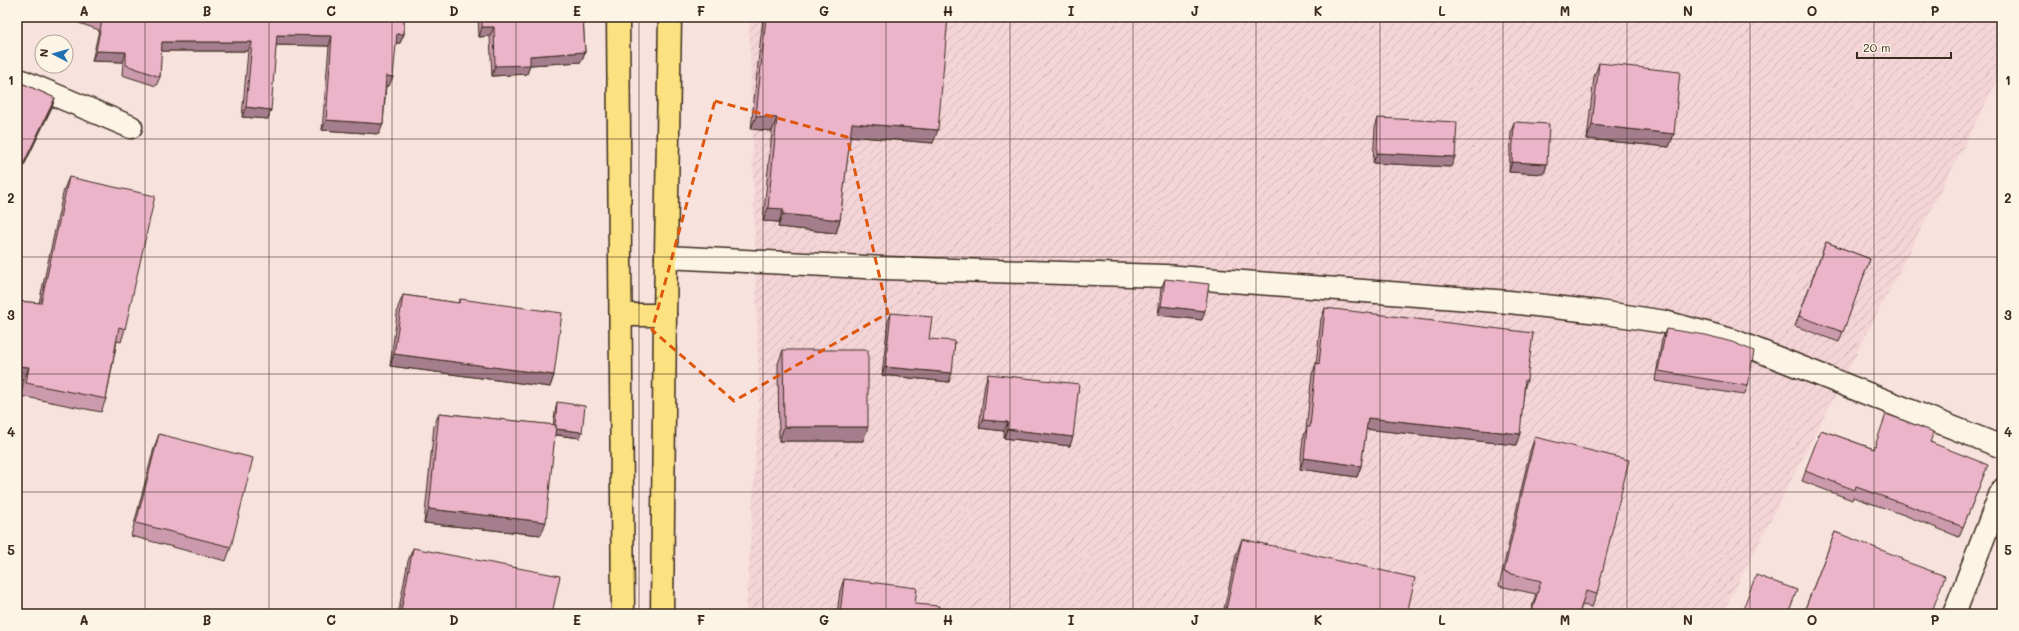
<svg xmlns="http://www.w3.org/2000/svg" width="2019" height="631" viewBox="0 0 2019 631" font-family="Mali,sans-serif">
	<defs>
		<pattern id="industrial-furrows" width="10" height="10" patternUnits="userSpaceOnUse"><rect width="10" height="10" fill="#f4d4d7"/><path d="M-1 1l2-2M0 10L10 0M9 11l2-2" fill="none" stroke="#d2b6b8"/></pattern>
	</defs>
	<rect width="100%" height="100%" fill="#f7e2dd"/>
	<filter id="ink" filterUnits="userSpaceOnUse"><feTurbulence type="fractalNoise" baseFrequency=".025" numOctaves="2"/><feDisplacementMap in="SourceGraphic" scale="8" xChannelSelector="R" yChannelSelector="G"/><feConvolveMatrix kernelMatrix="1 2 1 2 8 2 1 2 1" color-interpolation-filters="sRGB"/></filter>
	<g filter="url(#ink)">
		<path fill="url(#industrial-furrows)" d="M 749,17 L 2002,17 L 2002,72 L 1722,614 L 746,614 L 759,397 Z"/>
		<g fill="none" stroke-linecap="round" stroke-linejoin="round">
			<g stroke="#3b2a1e" stroke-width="25">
				<g id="minor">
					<path d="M 17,79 L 131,127"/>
					<path d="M 666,257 L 884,268 L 1165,276 L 1509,302 L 1599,312 L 1665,322 L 1732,340 L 2002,447"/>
					<path d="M 1954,614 L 2002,490"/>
				</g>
			</g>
			<g stroke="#3b2a1e" stroke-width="25">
				<g id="highway">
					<path d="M 618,17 L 623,614"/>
					<path d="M 621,315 L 665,315"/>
					<path d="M 662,614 L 665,315 L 670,17"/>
				</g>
			</g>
			<use href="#minor" stroke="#fcf5e5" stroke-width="22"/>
			<use href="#highway" stroke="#fbe180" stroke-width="22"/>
		</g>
		<g fill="#cb9bad" stroke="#3b2a1e">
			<path d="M 79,17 L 404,17 L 404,34 L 400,43 L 396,43 L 389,86 L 386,86 L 383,124 L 379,134 L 322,130 L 329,46 L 276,45 L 268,119 L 242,117 L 248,51 L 161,51 L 160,77 L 156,86 L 122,75 L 123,62 L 92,61 L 99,30 L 79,23 Z"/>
			<path d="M 478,17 L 583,17 L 585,52 L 581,62 L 530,65 L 527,74 L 492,76 L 490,36 L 479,37 Z"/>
			<path d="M 763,17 L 948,17 L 933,143 L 850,136 L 840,220 L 836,233 L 778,227 L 779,222 L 763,221 L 772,131 L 751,129 Z"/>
			<path d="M 1599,63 L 1674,134 L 1669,147 L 1587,139 L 1594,77 Z"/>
			<path d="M 17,81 L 55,98 L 52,107 L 17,180 Z"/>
			<path d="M 1378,118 L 1451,167 L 1373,163 L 1375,128 Z"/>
			<path d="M 1514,122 L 1547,164 L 1544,174 L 1509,172 L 1511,132 Z"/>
			<path d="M 69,177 L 125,329 L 121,342 L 117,341 L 106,399 L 101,412 L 21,396 L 24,380 L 17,379 L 17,301 L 39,303 L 64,189 Z"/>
			<path d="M 1826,242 L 1870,259 L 1839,342 L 1795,326 Z"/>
			<path d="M 1165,279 L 1202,320 L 1158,315 L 1161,289 Z"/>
			<path d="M 403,295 L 458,303 L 460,299 L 554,375 L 550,387 L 390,366 L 398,307 Z"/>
			<path d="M 1325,308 L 1527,380 L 1525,386 L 1516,445 L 1366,429 L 1361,466 L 1357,477 L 1300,469 L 1303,438 L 1306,430 L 1312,374 L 1316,364 L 1321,319 Z"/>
			<path d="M 891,313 L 929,339 L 949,382 L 882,375 L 888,321 Z"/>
			<path d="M 1666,329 L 1748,386 L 1744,395 L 1655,381 L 1662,339 Z"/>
			<path d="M 783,350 L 863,441 L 779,441 L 778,364 Z"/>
			<path d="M 988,374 L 1070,446 L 1004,438 L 1004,431 L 979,428 L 985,383 Z"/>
			<path d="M 557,402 L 582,432 L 580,438 L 555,435 L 541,535 L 424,523 L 434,426 L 439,413 L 553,425 L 556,407 Z"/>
			<path d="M 1821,430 L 1874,449 L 1931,442 L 1984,474 L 1959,537 L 1904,515 L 1853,497 L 1852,500 L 1802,481 Z"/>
			<path d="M 159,434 L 231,547 L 226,561 L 131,536 L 154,448 Z"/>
			<path d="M 1535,437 L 1597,594 L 1592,607 L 1582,605 L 1579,614 L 1530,614 L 1536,594 L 1499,586 L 1530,451 Z"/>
			<path d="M 1835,532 L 1901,560 L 1931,614 L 1803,614 Z"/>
			<path d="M 1242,539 L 1407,614 L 1223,614 L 1236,555 Z"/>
			<path d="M 413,548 L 552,614 L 398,614 L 408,561 Z"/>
			<path d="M 844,579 L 915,604 L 938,614 L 837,614 L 840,591 Z"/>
		</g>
		<g fill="#a57e8d" stroke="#3b2a1e">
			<path d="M 1660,17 L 1679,17 L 1678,19 Z"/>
			<path d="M 482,27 L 494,27 L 490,36 L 479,37 Z"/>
			<path d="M 397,34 L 404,34 L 400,43 L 393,43 Z"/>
			<path d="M 277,35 L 332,36 L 329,46 L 273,45 Z"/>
			<path d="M 162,42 L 252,42 L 248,51 L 158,51 Z"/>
			<path d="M 96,51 L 126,52 L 123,62 L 92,61 Z"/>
			<path d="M 585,52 L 581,62 L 530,65 L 527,74 L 492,76 L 495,66 L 530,56 Z"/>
			<path d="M 386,76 L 393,77 L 389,86 L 383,86 Z"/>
			<path d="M 55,98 L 52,107 L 17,180 L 20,171 Z"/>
			<path d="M 246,107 L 271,110 L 268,119 L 242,117 Z"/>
			<path d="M 756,116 L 777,118 L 772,131 L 751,129 Z"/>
			<path d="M 326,120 L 383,124 L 379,134 L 322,130 Z"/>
			<path d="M 852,123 L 938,130 L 933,143 L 847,136 Z"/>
			<path d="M 1592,125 L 1674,134 L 1669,147 L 1587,139 Z"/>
			<path d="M 1377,153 L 1455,157 L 1451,167 L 1373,163 Z"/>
			<path d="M 1512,162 L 1547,164 L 1544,174 L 1509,172 Z"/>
			<path d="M 768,208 L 783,209 L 779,222 L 763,221 Z"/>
			<path d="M 783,214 L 840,220 L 836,233 L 778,227 Z"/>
			<path d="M 1161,306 L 1205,311 L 1202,320 L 1158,315 Z"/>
			<path d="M 394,354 L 554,375 L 550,387 L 390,366 Z"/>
			<path d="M 17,366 L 29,367 L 24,380 L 17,379 Z"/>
			<path d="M 885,367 L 952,373 L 949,382 L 882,375 Z"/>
			<path d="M 1368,418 L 1520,434 L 1516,445 L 1364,429 Z"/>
			<path d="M 983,420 L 1008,422 L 1004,431 L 979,428 Z"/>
			<path d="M 784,427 L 868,427 L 863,441 L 779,441 Z"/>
			<path d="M 554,429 L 582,432 L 580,438 L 552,434 Z"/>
			<path d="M 1007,429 L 1073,437 L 1070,446 L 1004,438 Z"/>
			<path d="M 1304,458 L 1361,466 L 1357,477 L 1300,469 Z"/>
			<path d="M 429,509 L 546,522 L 541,535 L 424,523 Z"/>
		</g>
		<g fill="#ecb4c9" stroke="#3b2a1e">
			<path d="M 93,17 L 404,17 L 404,34 L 397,34 L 393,77 L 386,76 L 383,124 L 326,120 L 332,36 L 277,35 L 271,110 L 246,107 L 252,42 L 162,42 L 160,77 L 126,65 L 126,52 L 96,51 L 102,20 Z"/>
			<path d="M 482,17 L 583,17 L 585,52 L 530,56 L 530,65 L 495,66 L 494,27 L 482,27 Z"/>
			<path d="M 766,17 L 948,17 L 938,130 L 852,123 L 840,220 L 783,214 L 783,209 L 768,208 L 777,118 L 756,116 Z"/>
			<path d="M 1599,63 L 1680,72 L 1674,134 L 1592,125 Z"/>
			<path d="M 17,81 L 55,98 L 20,171 L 17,169 Z"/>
			<path d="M 1378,118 L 1457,122 L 1455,157 L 1377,153 Z"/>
			<path d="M 1514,122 L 1549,124 L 1547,164 L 1512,162 Z"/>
			<path d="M 69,177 L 155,196 L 125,329 L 119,327 L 106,399 L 26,383 L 29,367 L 17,366 L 17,301 L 41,303 Z"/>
			<path d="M 1826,242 L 1870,259 L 1843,332 L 1799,316 Z"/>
			<path d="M 1165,279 L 1209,284 L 1205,311 L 1161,306 Z"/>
			<path d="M 403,295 L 459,303 L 460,299 L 562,313 L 554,375 L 394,354 Z"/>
			<path d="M 1325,308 L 1533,333 L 1527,380 L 1525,380 L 1520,434 L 1368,418 L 1361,466 L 1304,458 L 1307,427 L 1310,427 L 1316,363 L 1319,364 Z"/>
			<path d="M 891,313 L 932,317 L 929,339 L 955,341 L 952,373 L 885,367 Z"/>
			<path d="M 1666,329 L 1706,335 L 1732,342 L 1754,351 L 1748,386 L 1658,371 Z"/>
			<path d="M 783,350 L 868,350 L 868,427 L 784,427 Z"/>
			<path d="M 988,374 L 1079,384 L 1073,437 L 1007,429 L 1008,422 L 983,420 Z"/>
			<path d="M 557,402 L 585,406 L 582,432 L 556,429 L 556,425 L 555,425 Z"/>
			<path d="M 439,413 L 556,425 L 546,522 L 429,509 Z"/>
			<path d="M 1886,414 L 1934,432 L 1930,442 L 1988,465 L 1963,527 L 1907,505 L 1856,487 L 1855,490 L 1805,471 L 1821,430 L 1874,449 Z"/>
			<path d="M 159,434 L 253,458 L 231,547 L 136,523 Z"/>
			<path d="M 1535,437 L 1629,460 L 1597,594 L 1586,591 L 1579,614 L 1531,614 L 1541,581 L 1504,572 Z"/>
			<path d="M 1835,532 L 1902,558 L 1901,560 L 1945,576 L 1931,614 L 1817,614 L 1805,609 Z"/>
			<path d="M 1242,539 L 1415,578 L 1407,614 L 1225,614 Z"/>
			<path d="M 413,548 L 560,576 L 552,614 L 416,614 L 401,611 Z"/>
			<path d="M 1756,575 L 1797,590 L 1788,614 L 1741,614 Z"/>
			<path d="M 844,579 L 917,588 L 915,604 L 939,606 L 938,614 L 840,614 Z"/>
		</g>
	</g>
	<path fill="none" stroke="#df570d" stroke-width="3" stroke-dasharray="8 5" stroke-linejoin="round" d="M 715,101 L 847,137 L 888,313 L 734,401 L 652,330 Z"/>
	<path fill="none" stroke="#3b2a1e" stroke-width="1" stroke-opacity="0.55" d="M 145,17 L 145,614M 269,17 L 269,614M 392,17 L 392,614M 516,17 L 516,614M 639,17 L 639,614M 763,17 L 763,614M 886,17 L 886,614M 1010,17 L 1010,614M 1133,17 L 1133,614M 1256,17 L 1256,614M 1380,17 L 1380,614M 1503,17 L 1503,614M 1627,17 L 1627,614M 1750,17 L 1750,614M 1874,17 L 1874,614M 17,139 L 2002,139M 17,257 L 2002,257M 17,374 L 2002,374M 17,492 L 2002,492"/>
	<rect width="2019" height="631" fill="none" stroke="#fcf5e5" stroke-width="44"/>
	<g transform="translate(54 54) rotate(276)"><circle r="19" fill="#fcf5e5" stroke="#afa495"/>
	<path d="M0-3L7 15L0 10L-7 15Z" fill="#1f6fb2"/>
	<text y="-6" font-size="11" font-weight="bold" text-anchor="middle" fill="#3b2a1e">N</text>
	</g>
	<path d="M1857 52v6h94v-6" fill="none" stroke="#3b2a1e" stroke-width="2"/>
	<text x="1863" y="52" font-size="12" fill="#3b2a1e" stroke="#fcf5e5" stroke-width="3" paint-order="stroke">20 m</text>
	<rect x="22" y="22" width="1975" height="587" fill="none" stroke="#3b2a1e" stroke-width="1.5"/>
	<g font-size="13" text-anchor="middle" font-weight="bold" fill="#3b2a1e">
		<text x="84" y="16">A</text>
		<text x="207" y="16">B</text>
		<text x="331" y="16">C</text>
		<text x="454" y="16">D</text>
		<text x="577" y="16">E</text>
		<text x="701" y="16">F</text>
		<text x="824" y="16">G</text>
		<text x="948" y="16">H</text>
		<text x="1071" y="16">I</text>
		<text x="1195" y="16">J</text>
		<text x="1318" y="16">K</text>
		<text x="1442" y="16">L</text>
		<text x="1565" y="16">M</text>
		<text x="1688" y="16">N</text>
		<text x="1812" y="16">O</text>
		<text x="1935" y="16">P</text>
		<text x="11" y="85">1</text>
		<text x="2008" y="85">1</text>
		<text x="11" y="203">2</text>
		<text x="2008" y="203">2</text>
		<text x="11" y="320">3</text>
		<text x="2008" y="320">3</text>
		<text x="11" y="437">4</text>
		<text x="2008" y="437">4</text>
		<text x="11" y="555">5</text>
		<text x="2008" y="555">5</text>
		<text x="84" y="625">A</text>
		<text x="207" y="625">B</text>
		<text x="331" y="625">C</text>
		<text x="454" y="625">D</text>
		<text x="577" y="625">E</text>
		<text x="701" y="625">F</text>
		<text x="824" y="625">G</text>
		<text x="948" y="625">H</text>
		<text x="1071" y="625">I</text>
		<text x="1195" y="625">J</text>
		<text x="1318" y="625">K</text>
		<text x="1442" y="625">L</text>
		<text x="1565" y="625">M</text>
		<text x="1688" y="625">N</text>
		<text x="1812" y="625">O</text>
		<text x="1935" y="625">P</text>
	</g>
</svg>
